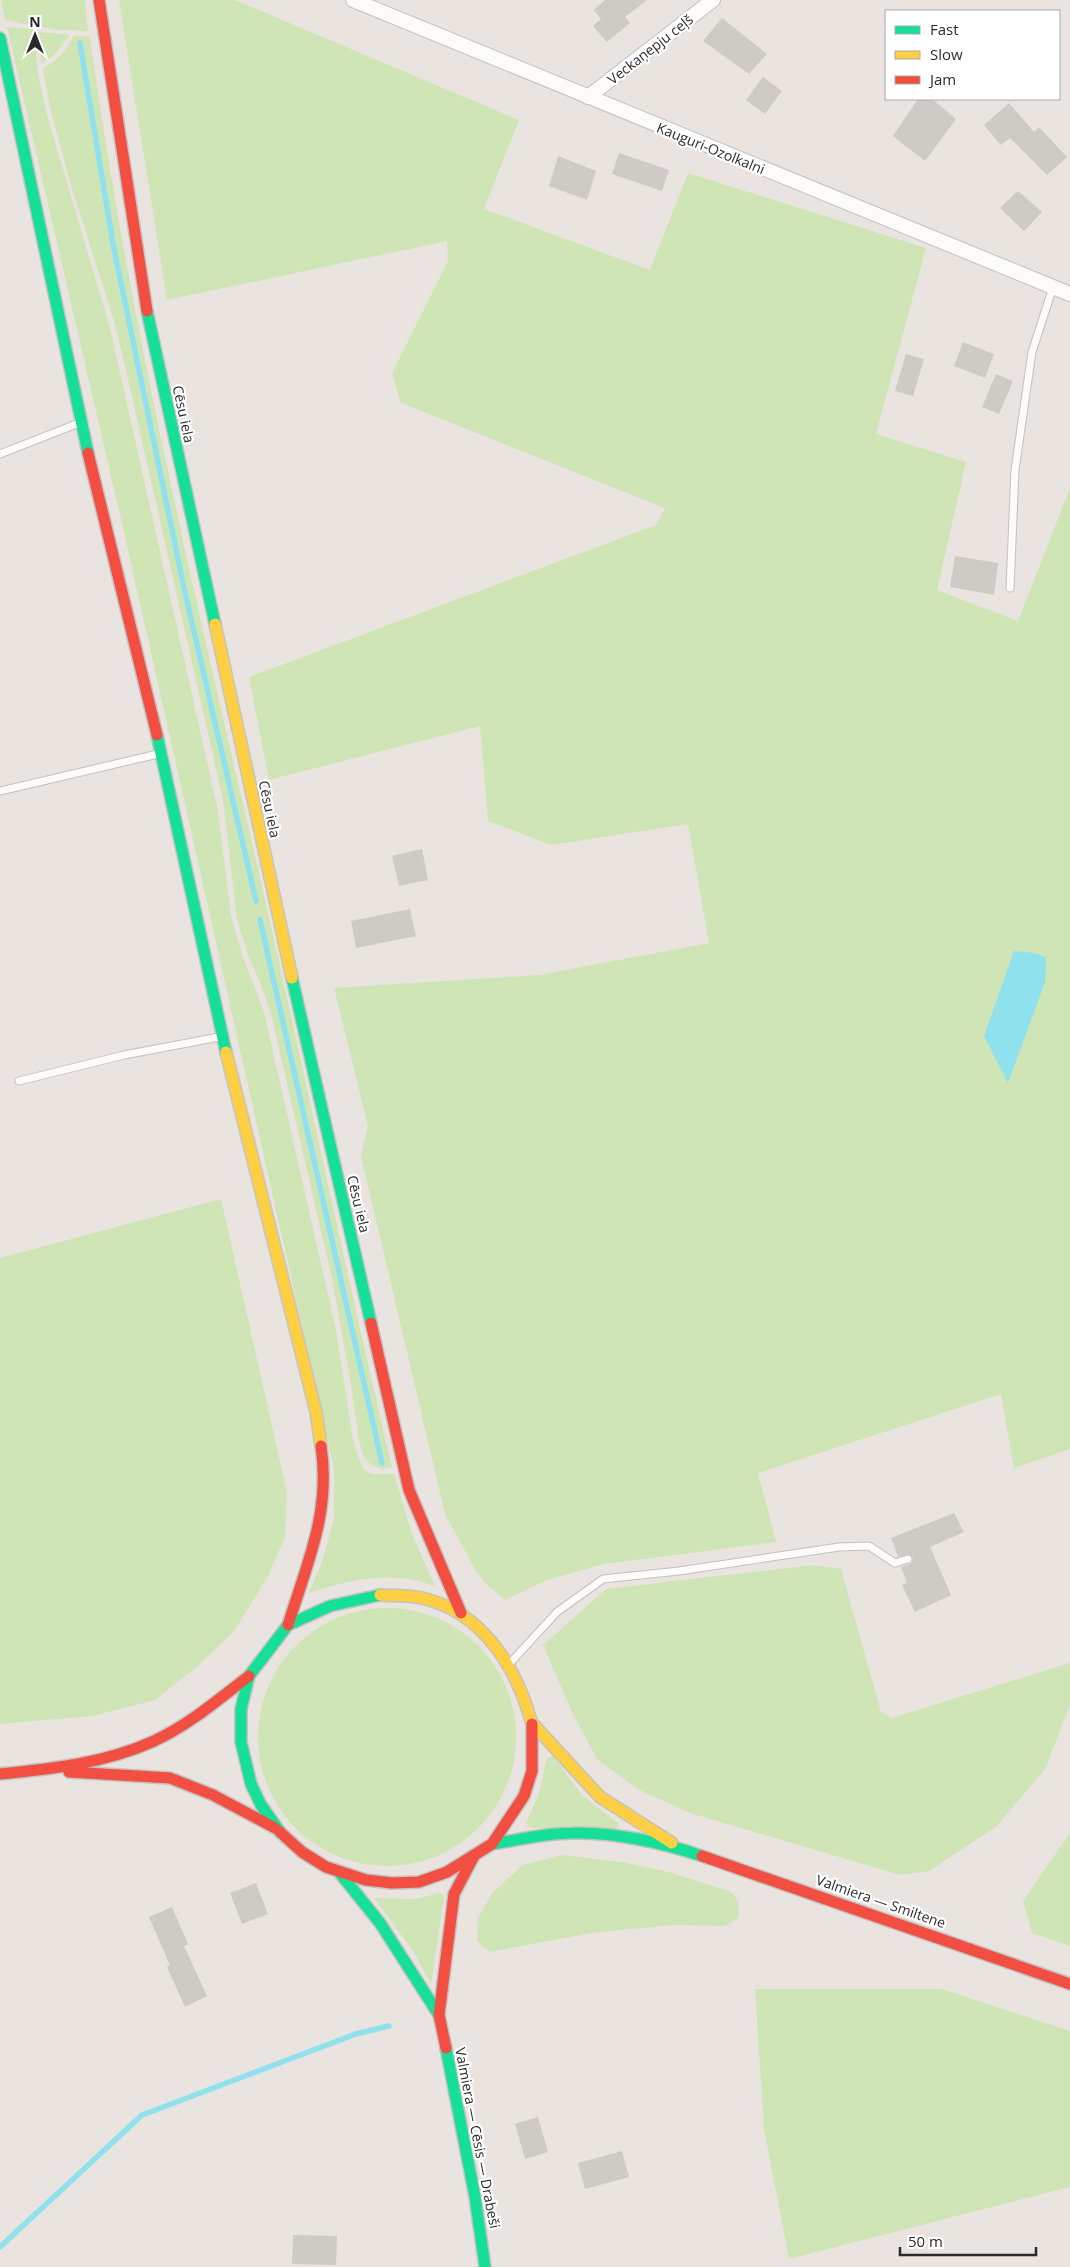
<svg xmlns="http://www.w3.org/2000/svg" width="1070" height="2267" viewBox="0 0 1070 2267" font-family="'Open Sans',sans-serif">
	<rect width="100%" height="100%" fill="#e9e4df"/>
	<g fill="#d0e5b6">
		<path d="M 1,0 L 85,0 L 88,31 L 57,30 L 5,20 Z"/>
		<path d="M 119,0 L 235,0 L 519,120 L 484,209 L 650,270 L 688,173 L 926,248 L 876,434 L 966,462 L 937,590 L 1018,621 L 1070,488 L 1070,1449 L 1014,1468 L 1001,1394 L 758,1473 L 776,1542 L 604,1564 L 547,1580 L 505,1600 L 485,1583 L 476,1571 L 445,1514 L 361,1156 L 368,1126 L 334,988 L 539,975 L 709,943 L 688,824 L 551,845 L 488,821 L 480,726 L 269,780 L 249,677 L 656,525 L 665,508 L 401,403 L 392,373 L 448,261 L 447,241 L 167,300 Z"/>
		<path d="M 7,27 L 34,29 L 38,74 L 47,115 L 110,328 L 218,811 L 231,916 L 243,957 L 264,1012 L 336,1330 L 353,1440 L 362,1468 L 371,1474 L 394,1474 L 412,1534 L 435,1586 C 394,1570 350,1579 309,1593 L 322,1562 L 334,1519 L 334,1469 L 126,541 Z"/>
		<path d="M 39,32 L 70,35 L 54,55 L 41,64 Z"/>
		<path d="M 74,35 L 90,37 C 129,323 197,605 262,886 C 306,1079 346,1274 392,1467 L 383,1469 L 372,1466 L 364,1457 L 359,1441 L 352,1390 L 332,1279 L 271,1014 L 260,982 L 249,958 L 237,919 L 223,800 L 130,388 L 115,324 L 70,182 L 50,108 L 43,69 C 57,60 67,51 74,35 Z"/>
		<path d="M 221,1199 L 287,1493 L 285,1537 L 269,1574 L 235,1630 L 197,1667 L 155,1700 L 93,1716 L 0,1724 L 0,1258 Z"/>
		<path d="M 815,1565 L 841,1569 L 881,1712 L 891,1718 L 1070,1663 L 1070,1705 L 1045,1769 L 997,1826 L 929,1871 L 900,1875 L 690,1813 L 637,1789 L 597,1759 L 572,1712 L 543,1645 L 606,1589 Z"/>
		<circle cx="387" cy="1737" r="129"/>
		<path d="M 553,1756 L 582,1795 L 619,1824 L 616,1829 L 530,1828 L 526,1823 L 539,1793 L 547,1758 Z"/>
		<path d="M 1070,1833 L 1070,1946 L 1032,1933 L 1023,1901 Z"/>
		<path d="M 561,1855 L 621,1862 L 669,1872 L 731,1892 L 739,1902 L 738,1918 L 725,1926 L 672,1925 L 591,1933 L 489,1952 L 477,1941 L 478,1918 L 493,1892 L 523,1865 Z"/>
		<path d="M 439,1893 L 442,1894 L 444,1898 L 431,1984 L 413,1951 L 374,1898 L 416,1899 Z"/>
		<path d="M 755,1989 L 942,1989 L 1070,2031 L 1070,2187 L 789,2259 L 764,2129 Z"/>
	</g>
	<path fill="#8fe1ed" d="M 1014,951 L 1036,953 L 1046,958 L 1045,982 L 1008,1083 L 984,1036 Z"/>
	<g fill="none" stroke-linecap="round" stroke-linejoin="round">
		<g stroke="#8fe1ed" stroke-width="5.5">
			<path d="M 80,43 L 113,244 L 184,588 L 256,901"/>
			<path d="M 260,920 L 382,1463"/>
			<path d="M 0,2247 L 142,2115 L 356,2034 L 389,2026"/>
		</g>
	</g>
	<g fill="#cecac6">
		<path d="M 605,0 L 647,0 L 625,17 L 630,23 L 607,42 L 593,26 L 601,19 L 594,10 Z"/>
		<path d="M 722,18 L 767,54 L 749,74 L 703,41 Z"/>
		<path d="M 763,77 L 782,91 L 765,114 L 746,100 Z"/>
		<path d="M 918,99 L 932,99 L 956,119 L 925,161 L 893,136 Z"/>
		<path d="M 1009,103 L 1034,132 L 1039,127 L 1067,157 L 1047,175 L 1010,138 L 1001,145 L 984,125 Z"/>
		<path d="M 619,153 L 669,170 L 662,191 L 612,174 Z"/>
		<path d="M 558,156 L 596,171 L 587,200 L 549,186 Z"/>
		<path d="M 1018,191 L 1042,212 L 1024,231 L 1000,208 Z"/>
		<path d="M 963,342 L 994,354 L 985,378 L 954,366 Z"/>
		<path d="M 906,354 L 924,359 L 913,396 L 895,391 Z"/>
		<path d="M 996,374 L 1013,381 L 999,414 L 982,407 Z"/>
		<path d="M 955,556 L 998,563 L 994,595 L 950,587 Z"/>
		<path d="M 422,849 L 428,880 L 399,886 L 392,856 Z"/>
		<path d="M 410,909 L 416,936 L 356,948 L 351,921 Z"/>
		<path d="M 954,1513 L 964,1532 L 930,1547 L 951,1595 L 915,1612 L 902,1585 L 907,1583 L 901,1567 L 912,1563 L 913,1557 L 909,1554 L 898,1557 L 891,1538 Z"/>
		<path d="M 256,1883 L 268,1914 L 242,1924 L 230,1893 Z"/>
		<path d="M 172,1907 L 188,1944 L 184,1946 L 207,1996 L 185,2007 L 167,1967 L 170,1965 L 149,1917 Z"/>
		<path d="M 538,2117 L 548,2152 L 525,2159 L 515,2124 Z"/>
		<path d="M 622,2151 L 629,2177 L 585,2189 L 578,2163 Z"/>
		<path d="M 293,2235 L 337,2236 L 336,2265 L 292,2264 Z"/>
	</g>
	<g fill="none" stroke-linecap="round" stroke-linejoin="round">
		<g stroke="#c2c0c1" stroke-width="9">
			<g id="lane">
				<path d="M 0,454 L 79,423"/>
				<path d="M 1010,588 L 1015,470 L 1032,352 L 1053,287"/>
				<path d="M 0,791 L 158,754"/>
				<path d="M 19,1081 L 124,1055 L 219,1037"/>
				<path d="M 511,1662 L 557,1612 L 603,1579 L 679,1571 L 839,1547 L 869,1546 L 895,1563 L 908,1559"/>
			</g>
		</g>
		<g stroke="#c2c0c1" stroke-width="16">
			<g id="street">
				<path d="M 353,0 L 1070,294"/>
				<path d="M 588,97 L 713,0"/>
			</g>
		</g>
		<g stroke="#c4c3c1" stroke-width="14">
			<g id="fast">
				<path d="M 0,38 L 88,453"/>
				<path d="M 147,311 L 215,624"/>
				<path d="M 157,735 L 226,1052"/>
				<path d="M 292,978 L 371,1323"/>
				<path d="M 280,1832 L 261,1805 L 251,1784 L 241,1742 L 241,1709 L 249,1676 L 288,1625 L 330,1606 L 380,1595"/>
				<path d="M 492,1844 C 518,1840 546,1833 573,1833 C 614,1832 664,1843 702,1856"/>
				<path d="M 339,1872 L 380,1923 L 439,2015"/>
				<path d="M 446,2048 L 475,2197 L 485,2267"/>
			</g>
		</g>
		<g stroke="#c4c3c1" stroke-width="14">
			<g id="slow">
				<path d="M 215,624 L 292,978"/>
				<path d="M 226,1052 L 316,1412 L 321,1446"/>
				<path d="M 380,1595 C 394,1596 409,1595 422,1598 C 483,1612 517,1668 532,1724"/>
				<path d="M 532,1723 L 600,1797 L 672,1843"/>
			</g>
		</g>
		<g stroke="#c4c3c1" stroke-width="14">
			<g id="jam">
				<path d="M 99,0 L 147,311"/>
				<path d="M 88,453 L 157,735"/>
				<path d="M 371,1323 L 409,1490 L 461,1613"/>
				<path d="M 288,1625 C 307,1563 331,1513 321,1446"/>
				<path d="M 69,1772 L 170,1778 L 213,1795 L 275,1828"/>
				<path d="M 0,1774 C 52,1769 106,1763 154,1741 C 189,1725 219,1699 249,1676"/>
				<path d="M 280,1832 L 302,1852 L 326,1867 L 366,1880 L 392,1883 L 419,1882 L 447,1872 L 492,1844 L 524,1796 L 532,1771 L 532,1724"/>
				<path d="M 702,1856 L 1070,1984"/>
				<path d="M 446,2048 L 439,2015 L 454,1894 L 474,1856"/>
			</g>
		</g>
		<use href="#lane" stroke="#fcfbfa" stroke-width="7"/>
		<use href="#street" stroke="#fcfbfa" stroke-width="14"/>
		<use href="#fast" stroke="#16e098" stroke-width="11"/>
		<use href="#slow" stroke="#ffcf43" stroke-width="11"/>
		<use href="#jam" stroke="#f24e42" stroke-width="11"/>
	</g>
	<g text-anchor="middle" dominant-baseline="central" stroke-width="4.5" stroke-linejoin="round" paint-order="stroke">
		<g font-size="14" fill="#2a2a2a" stroke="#fff">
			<text transform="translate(650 49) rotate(-38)">Veckaņepju ceļš</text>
			<text transform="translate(711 148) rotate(22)">Kauguri-Ozolkalni</text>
			<text transform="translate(184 414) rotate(78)">Cēsu iela</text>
			<text transform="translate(270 809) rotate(78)">Cēsu iela</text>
			<text transform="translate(359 1204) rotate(77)">Cēsu iela</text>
			<text transform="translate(881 1901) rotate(19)">Valmiera — Smiltene</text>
			<text transform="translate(478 2138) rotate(79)">Valmiera — Cēsis — Drabeši</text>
		</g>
	</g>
	<rect x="885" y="10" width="175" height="90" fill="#ffffff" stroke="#aaaaaa"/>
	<rect x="895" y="26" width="25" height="8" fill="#16e098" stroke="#aaaaaa"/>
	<text x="930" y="35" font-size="15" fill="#2a2a2a">Fast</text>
	<rect x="895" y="51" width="25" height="8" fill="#ffcf43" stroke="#aaaaaa"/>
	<text x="930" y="60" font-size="15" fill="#2a2a2a">Slow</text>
	<rect x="895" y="76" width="25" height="8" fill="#f24e42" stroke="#aaaaaa"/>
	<text x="930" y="85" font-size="15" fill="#2a2a2a">Jam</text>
	<g transform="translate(35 35)" stroke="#ffffff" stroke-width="4" paint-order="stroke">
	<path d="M0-4L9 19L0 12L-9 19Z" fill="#2a2a2a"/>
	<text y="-8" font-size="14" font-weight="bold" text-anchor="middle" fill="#2a2a2a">N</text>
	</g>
	<path d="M900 2247v8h136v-8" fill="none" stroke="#2a2a2a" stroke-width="2.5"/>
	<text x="908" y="2247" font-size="15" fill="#2a2a2a" stroke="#ffffff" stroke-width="4" paint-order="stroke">50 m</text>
</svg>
